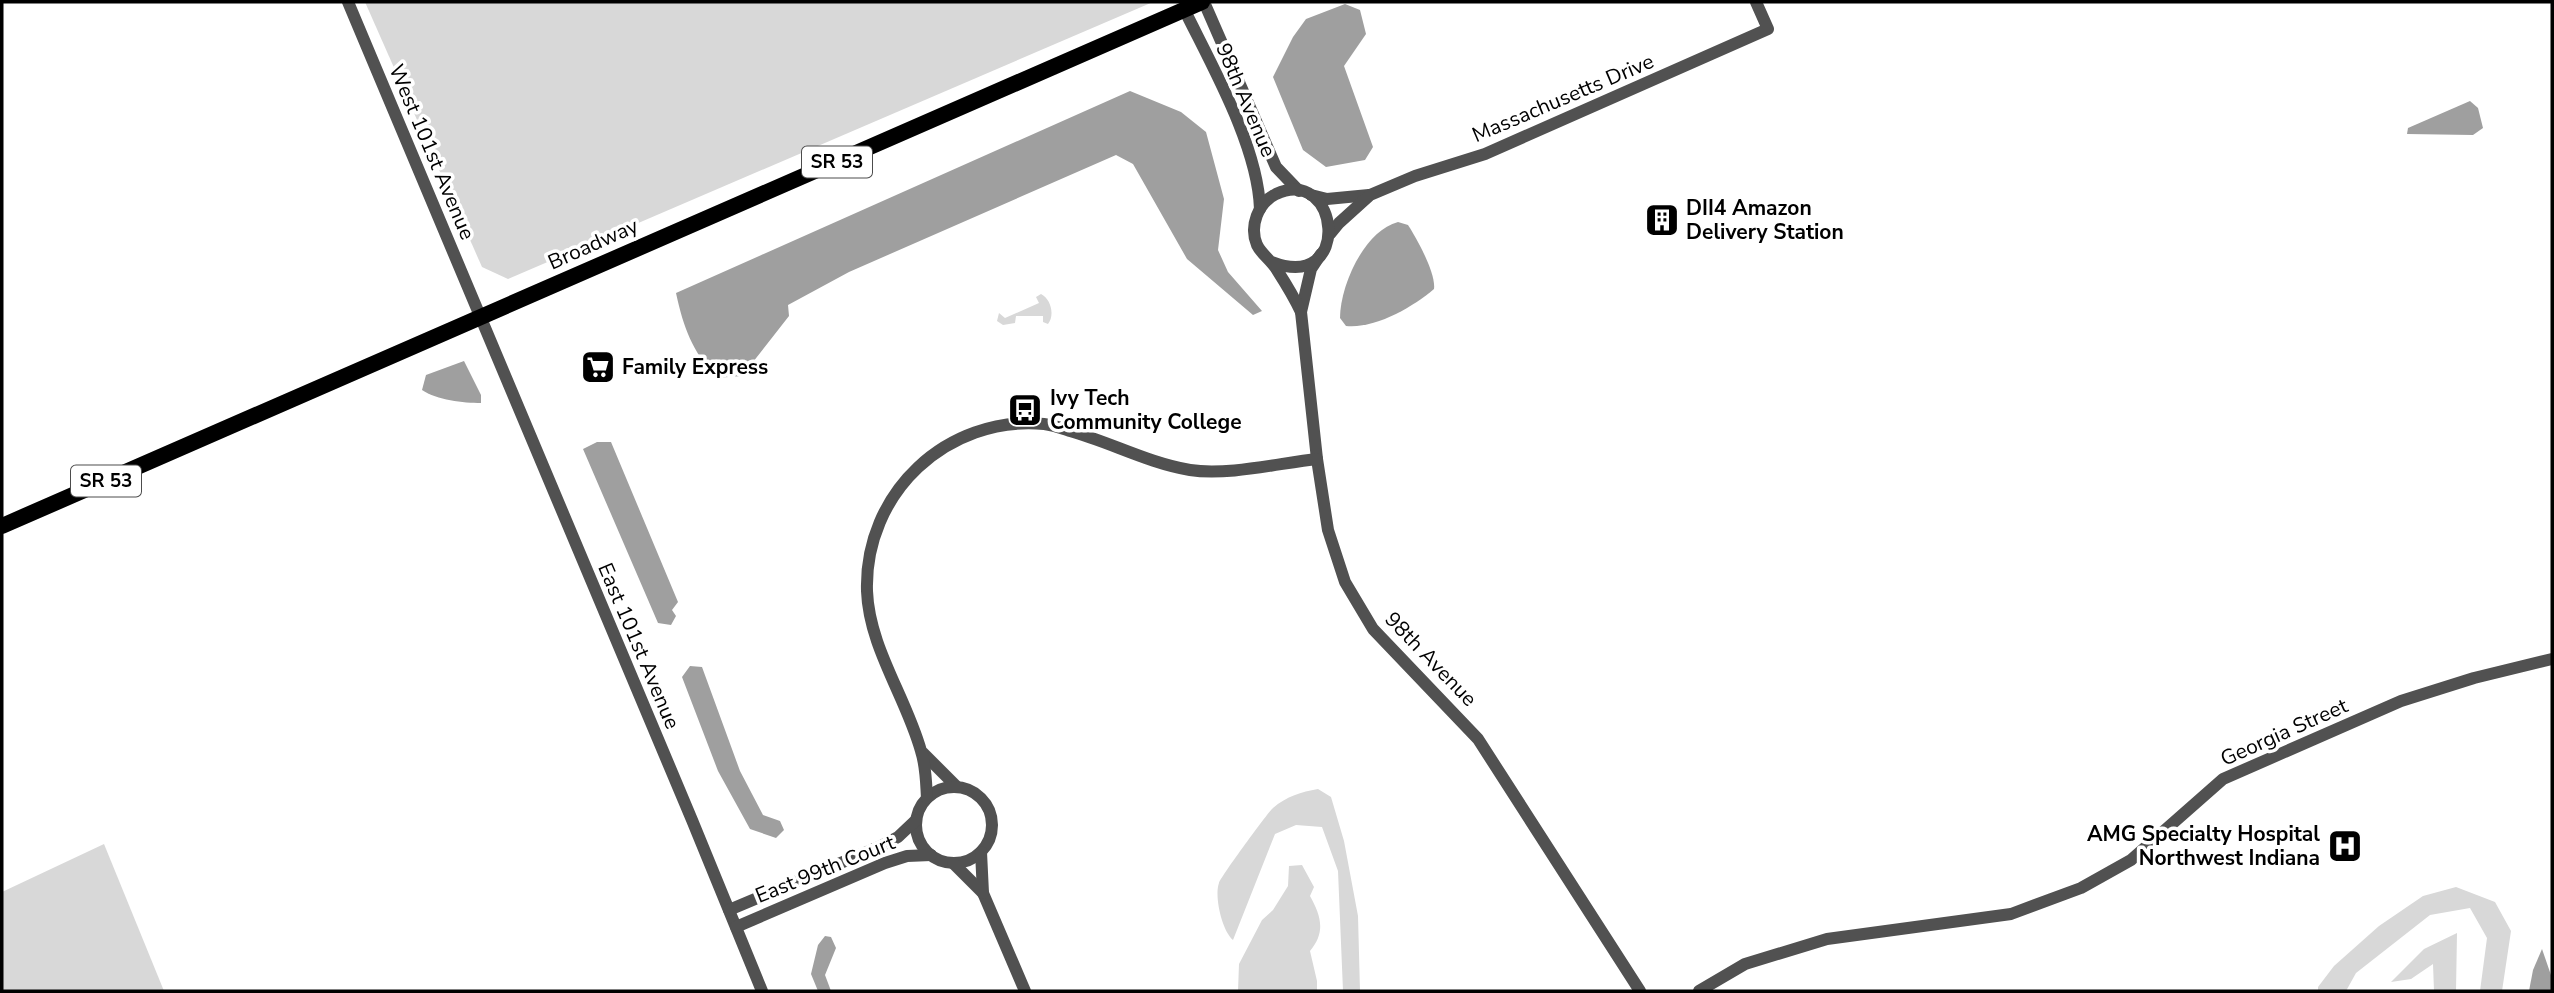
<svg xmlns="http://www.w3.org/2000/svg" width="2554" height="993" viewBox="0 0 2554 993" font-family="'Nunito Sans',sans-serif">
	<rect width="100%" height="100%" fill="#fff"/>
	<g fill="#d8d8d8">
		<path d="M 365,2 L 1153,2 L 508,279 L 482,267 Z"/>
		<path d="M 1041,294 C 1051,299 1055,315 1048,324 L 1043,322 L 1043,316 L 1016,316 L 1015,323 L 1003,325 L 997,321 L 999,313 L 1005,318 L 1039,303 L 1036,297 Z"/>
		<path d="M 1318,789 L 1331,797 L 1344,841 L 1358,916 L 1360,991 L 1343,991 L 1338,871 L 1322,827 L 1296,825 L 1275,834 L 1233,940 C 1222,931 1214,896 1219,883 C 1220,878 1268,812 1273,808 C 1287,796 1301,792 1318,789 Z"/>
		<path d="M 104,844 L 164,991 L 2,991 L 2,892 Z"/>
		<path d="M 1302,865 L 1314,887 L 1310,896 C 1321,916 1326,932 1310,951 L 1317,981 L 1317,991 L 1238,991 L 1239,964 L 1262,920 L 1273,910 L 1288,886 L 1289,866 Z"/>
		<path d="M 2456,887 L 2495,902 L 2511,931 L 2502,991 L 2480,991 L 2487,938 L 2470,908 L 2430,915 L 2356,973 L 2346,991 L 2318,991 L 2318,987 L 2334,966 L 2379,926 L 2423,896 Z"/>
		<path d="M 2457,933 L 2456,991 L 2434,991 L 2433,964 L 2411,979 L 2391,982 L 2424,949 Z"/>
	</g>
	<g fill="#9f9f9f">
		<path d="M 1345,4 L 1360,10 L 1366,34 L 1344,66 L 1373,147 L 1365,160 L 1326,167 L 1303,150 L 1273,77 L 1293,37 L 1306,19 Z"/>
		<path d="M 1130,91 L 1181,112 L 1206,132 L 1224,199 L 1218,250 L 1228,272 L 1262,311 L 1253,315 L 1187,259 L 1133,164 L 1116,155 L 849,272 L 788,305 L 789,316 L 742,376 L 715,378 C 692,348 684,330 676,293 Z"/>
		<path d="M 2470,101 L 2478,108 L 2483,128 L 2473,135 L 2407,134 L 2408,128 Z"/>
		<path d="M 1398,222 L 1408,225 C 1417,239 1436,273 1434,289 C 1413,307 1375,329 1346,326 L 1340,318 C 1340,286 1364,231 1398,222 Z"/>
		<path d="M 464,361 L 481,395 L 481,403 C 463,403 437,400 422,390 L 426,375 Z"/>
		<path d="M 597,442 L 611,442 L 678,602 L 672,610 L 676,616 L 671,625 L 658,623 L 583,449 Z"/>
		<path d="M 690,666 L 702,667 L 740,771 L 763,815 L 780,821 L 784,830 L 776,838 L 750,829 L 718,771 L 682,677 Z"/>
		<path d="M 825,936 L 831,937 L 836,948 L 825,975 L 831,991 L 818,991 L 811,974 L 818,945 Z"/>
		<path d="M 2542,949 L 2552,978 L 2552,991 L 2529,991 L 2533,970 Z"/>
	</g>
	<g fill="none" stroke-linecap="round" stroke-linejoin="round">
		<g stroke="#515151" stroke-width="12">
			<path d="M 348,2 L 692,820 L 762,991"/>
			<path d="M 1204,2 L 1276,167 L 1299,191"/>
			<path d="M 1184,9 C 1212,66 1258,146 1260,209"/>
			<path d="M 1311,195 L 1327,199 L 1369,195"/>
			<path d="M 1330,234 L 1339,223 L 1370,195 L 1415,176 L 1485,154 L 1768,29 L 1756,2"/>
			<path d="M 1321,254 L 1311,269 L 1301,312 L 1317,459 L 1328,530 L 1345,582 L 1373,629 L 1478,739 L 1640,991"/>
			<path d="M 1272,262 C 1353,293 1340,165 1276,194 C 1258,203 1249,226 1257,245 C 1262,255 1271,260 1277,270 C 1286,284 1294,297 1301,312"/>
			<path d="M 923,753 L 957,787"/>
			<circle cx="954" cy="825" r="38"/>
			<path d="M 927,798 C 926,782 926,766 921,751 C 906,697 869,647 867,591 C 864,493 947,415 1044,424 C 1053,425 1061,428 1070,431 C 1110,442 1148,463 1190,470 C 1227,476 1280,463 1317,459"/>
			<path d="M 981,852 L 983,893 L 1025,991"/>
			<path d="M 953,863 L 983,893"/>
			<path d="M 729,910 L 881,846 L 898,837 L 916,820"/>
			<path d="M 736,927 L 885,863 L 907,856 L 931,855"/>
			<path d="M 1699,991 L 1745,964 L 1827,939 L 2011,914 L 2081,888 L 2131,860 L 2223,779 L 2401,701 L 2474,678 L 2552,659"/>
		</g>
		<path stroke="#000" stroke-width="16" d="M 2,526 L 1202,2"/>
	</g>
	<defs>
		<g id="building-square" transform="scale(1.75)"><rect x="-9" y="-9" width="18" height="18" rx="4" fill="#000" stroke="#fff"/><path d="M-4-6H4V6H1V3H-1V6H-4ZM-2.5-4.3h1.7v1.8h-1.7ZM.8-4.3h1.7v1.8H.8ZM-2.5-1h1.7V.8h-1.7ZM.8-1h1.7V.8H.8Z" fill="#fff"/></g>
		<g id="supermarket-square" transform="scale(1.75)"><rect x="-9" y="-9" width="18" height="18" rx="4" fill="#000" stroke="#fff"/><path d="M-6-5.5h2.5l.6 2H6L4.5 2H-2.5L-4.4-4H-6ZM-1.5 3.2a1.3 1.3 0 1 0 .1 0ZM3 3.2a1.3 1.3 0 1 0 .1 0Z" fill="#fff"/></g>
		<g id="bus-square" transform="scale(1.75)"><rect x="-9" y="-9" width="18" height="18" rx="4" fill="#000" stroke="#fff"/><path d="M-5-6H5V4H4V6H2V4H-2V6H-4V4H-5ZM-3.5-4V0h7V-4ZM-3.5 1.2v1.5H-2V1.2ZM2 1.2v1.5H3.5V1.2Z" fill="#fff"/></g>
		<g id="hospital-square" transform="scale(1.75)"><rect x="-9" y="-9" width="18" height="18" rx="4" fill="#000" stroke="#fff"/><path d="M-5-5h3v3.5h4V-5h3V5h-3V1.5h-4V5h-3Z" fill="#fff"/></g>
	</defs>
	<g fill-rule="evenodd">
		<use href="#building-square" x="1662" y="220"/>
		<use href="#supermarket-square" x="598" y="367"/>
		<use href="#bus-square" x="1025" y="410"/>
		<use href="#hospital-square" x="2345" y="846"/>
	</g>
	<g text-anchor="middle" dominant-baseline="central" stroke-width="7" stroke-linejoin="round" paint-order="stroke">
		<g fill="#fff" stroke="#4c4c4c" stroke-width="2">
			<rect x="802" y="146.5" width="70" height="31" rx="5"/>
			<rect x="71" y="465.5" width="70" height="31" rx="5"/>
		</g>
		<g font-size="19" font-weight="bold" fill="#000">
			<text x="837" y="162">SR 53</text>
			<text x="106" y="481">SR 53</text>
		</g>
		<g font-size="21" fill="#000" stroke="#fff">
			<text transform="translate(1563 98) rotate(-23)">Massachusetts Drive</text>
			<text transform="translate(1246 100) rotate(67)">98th Avenue</text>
			<text transform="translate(432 152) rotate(67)">West 101st Avenue</text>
			<text transform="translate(593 244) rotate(-24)">Broadway</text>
			<text transform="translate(639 646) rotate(67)">East 101st Avenue</text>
			<text transform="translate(1431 659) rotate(46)">98th Avenue</text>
			<text transform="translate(2284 732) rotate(-24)">Georgia Street</text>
			<text transform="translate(825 869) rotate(-22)">East 99th Court</text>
		</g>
		<g font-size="21" font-weight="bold" fill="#000" stroke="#fff" text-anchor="start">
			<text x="1686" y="208">DII4 Amazon<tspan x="1686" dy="24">Delivery Station</tspan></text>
			<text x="622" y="367">Family Express</text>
			<text x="1050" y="398">Ivy Tech<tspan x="1050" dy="24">Community College</tspan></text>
			<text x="2320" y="834" text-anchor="end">AMG Specialty Hospital<tspan x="2320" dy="24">Northwest Indiana</tspan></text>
		</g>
	</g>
	<rect width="2554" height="993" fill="none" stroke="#000000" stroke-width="7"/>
</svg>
